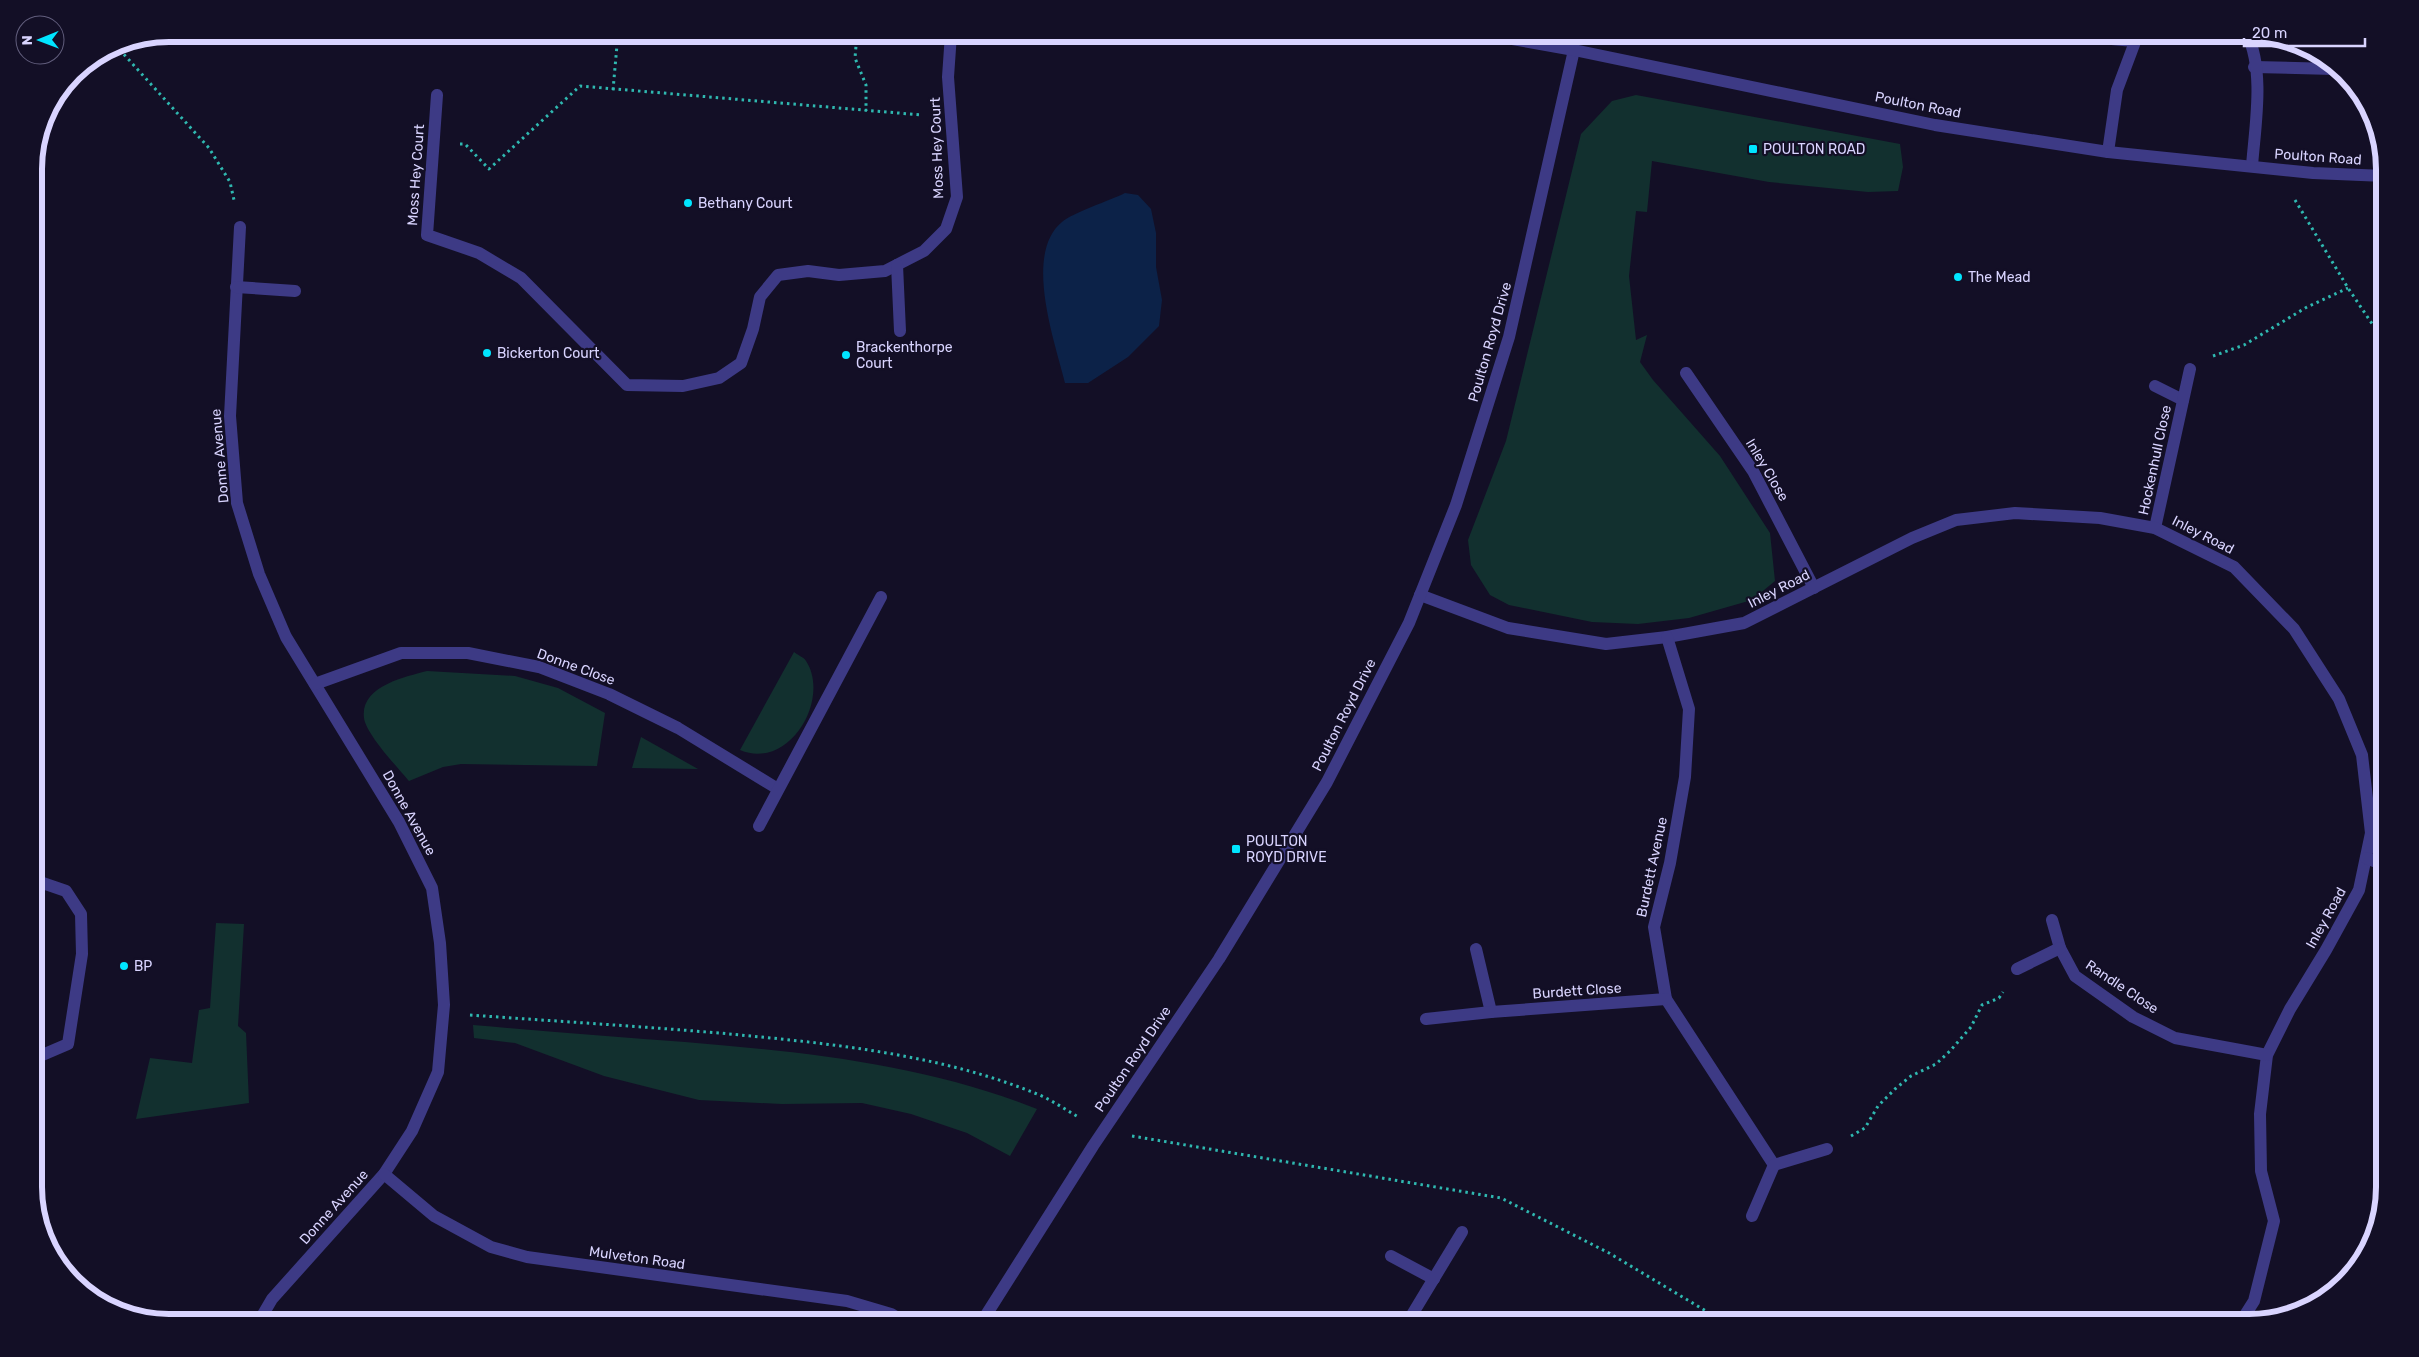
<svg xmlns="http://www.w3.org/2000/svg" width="2419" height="1357" viewBox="0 0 2419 1357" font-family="Rubik,sans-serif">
	<rect width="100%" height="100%" fill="#130f26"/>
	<g fill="#12302f">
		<path d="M 1636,95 L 1900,144 L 1903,167 L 1898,191 L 1868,192 L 1769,182 L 1652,161 L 1647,212 L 1636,211 L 1629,276 L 1636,340 L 1647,335 L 1640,362 L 1653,380 L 1720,456 L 1770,533 L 1775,581 L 1752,600 L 1689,618 L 1638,624 L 1592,622 L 1509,605 L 1490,595 L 1471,565 L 1468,540 L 1506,441 L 1581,134 L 1612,101 Z"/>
		<path d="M 794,652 C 797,655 804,657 806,661 C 831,699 789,771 740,750 Z"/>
		<path d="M 427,671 L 515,676 L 558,688 L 605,713 L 597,766 L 461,764 L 443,767 L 409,781 C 398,768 366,734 364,718 C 360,686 405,677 427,671 Z"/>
		<path d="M 641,737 L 698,769 L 632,768 Z"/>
		<path d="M 216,923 L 244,924 L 238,1026 L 246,1033 L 249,1103 L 136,1119 L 150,1058 L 192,1063 L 199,1010 L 210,1008 Z"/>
		<path d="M 473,1025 C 544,1031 614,1037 685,1042 C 805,1052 924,1064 1037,1109 L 1010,1156 L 967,1133 L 911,1114 L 862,1103 L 782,1104 L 699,1100 L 604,1076 L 515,1043 L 474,1038 Z"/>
	</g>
	<path fill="#0c2248" d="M 1125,193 L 1138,195 L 1151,209 L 1156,233 L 1156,267 L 1162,300 L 1159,326 L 1128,357 L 1088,383 L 1065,383 C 1055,342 1023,254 1062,222 C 1072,213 1111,200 1125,193 Z"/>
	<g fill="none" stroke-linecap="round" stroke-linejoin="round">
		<g stroke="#2fb8b0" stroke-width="3" stroke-dasharray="2.5 4" stroke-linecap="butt">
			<path d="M 857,34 L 855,58 L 866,85 L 866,111"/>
			<path d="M 107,51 L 119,49 L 209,148 L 230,182 L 234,200"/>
			<path d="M 613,90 L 618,34"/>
			<path d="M 460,144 L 465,144 L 489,169 L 580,86 L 922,115"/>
			<path d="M 2295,200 L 2348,288 L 2385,343"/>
			<path d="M 2213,356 L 2244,345 L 2307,307 L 2348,288"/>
			<path d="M 470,1015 C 553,1021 636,1026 719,1033 C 825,1043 937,1053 1037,1094 C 1052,1100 1066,1110 1080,1118"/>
			<path d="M 1132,1136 L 1501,1198 L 1609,1253 L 1726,1323"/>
			<path d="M 1851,1136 L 1865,1128 L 1878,1106 L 1895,1089 L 1911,1076 L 1936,1064 L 1950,1051 L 1971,1027 L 1982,1005 L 1999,998 L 2003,992"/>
		</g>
		<g stroke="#3d3a85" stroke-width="12">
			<path d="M 2056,34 L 2134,41"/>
			<path d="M 2254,67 L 2334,69"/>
			<path d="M 34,880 L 66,891 L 81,914 L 82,954 L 68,1044 L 40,1056 L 34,1055"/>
		</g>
		<g stroke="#3d3a85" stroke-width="12">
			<path d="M 2247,34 C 2265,71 2255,126 2252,166"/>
			<path d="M 437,95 L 427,235 L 479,253 L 521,278 L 627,385 L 683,386 L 719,378 L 741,363 L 753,329 L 760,297 L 778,275 L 808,271 L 839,275 L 885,271 L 924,251 L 946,229 L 957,197 L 948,77 L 951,34"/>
			<path d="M 2108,152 L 2117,90 L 2138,34"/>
			<path d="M 240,227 L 230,416 L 237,503 L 259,574 L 286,637 L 399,822 L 432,888 L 440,943 L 444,1005 L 438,1072 L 412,1131 L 384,1174 L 272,1299 L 258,1323"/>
			<path d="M 897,265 L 900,331"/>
			<path d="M 236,287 L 295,291"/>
			<path d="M 1686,373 L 1753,471 L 1814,588"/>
			<path d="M 2155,386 L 2183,400"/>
			<path d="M 2155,528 L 2190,369"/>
			<path d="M 1420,595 L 1508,628 L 1606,644 L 1667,637 L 1744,623 L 1912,538 L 1956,520 L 2015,513 L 2100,518 L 2155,528 L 2234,567 L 2294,629 L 2339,699 L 2362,755 L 2371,833 L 2359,890 L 2326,950 L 2290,1009 L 2267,1055 L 2260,1114 L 2261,1171 L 2274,1221 L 2254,1301 L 2240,1323"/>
			<path d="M 1667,637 L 1689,709 L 1685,777 L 1670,863 L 1654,927 L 1666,999 L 1774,1165"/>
			<path d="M 315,684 L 401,653 L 468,653 L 539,667 L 609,694 L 678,728 L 778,789"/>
			<path d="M 759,826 L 881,597"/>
			<path d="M 2366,858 L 2385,865"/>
			<path d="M 2052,920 L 2060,948 L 2075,976 L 2133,1017 L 2175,1038 L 2267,1055"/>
			<path d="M 1476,949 L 1491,1012"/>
			<path d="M 2017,969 L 2060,948"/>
			<path d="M 1426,1019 L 1491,1012 L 1666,999"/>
			<path d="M 384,1174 L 434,1216 L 491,1247 L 527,1257 L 847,1301 L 891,1314 L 906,1323"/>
			<path d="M 1752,1216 L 1774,1165 L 1827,1149"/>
			<path d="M 1391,1256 L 1434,1279"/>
			<path d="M 1116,1321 L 1120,1323"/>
			<path d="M 981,1323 L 1093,1146 L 1219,959 L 1327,782 L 1409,623 L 1456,505 L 1509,337 L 1574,50"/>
			<path d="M 1407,1323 L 1462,1232"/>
		</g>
		<path stroke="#3d3a85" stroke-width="12" d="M 1450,34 L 1507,38 L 1574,50 L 1935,125 L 2108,152 L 2313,173 L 2385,176"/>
	</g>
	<g fill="#00e5ff" stroke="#130f26" stroke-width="2">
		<rect x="1748" y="144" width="10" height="10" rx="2.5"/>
		<circle cx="688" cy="203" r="5"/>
		<circle cx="1958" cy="277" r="5"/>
		<circle cx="487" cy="353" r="5"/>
		<circle cx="846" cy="355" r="5"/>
		<rect x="1231" y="844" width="10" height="10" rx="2.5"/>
		<circle cx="124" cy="966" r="5"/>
	</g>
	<g text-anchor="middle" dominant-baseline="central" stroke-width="4.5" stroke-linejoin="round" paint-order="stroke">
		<g font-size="14" fill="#d9d4ff" stroke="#130f26">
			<text transform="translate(1918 105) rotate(11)">Poulton Road</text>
			<text transform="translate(937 148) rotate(-92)">Moss Hey Court</text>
			<text transform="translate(2318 157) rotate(4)">Poulton Road</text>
			<text transform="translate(416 175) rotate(-86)">Moss Hey Court</text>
			<text transform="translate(1490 342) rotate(-74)">Poulton Royd Drive</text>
			<text transform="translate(220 456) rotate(-95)">Donne Avenue</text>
			<text transform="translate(2155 460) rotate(-78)">Hockenhull Close</text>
			<text transform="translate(1767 470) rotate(59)">Inley Close</text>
			<text transform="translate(2203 535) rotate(27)">Inley Road</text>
			<text transform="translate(1779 589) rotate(-27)">Inley Road</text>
			<text transform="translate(576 667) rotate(20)">Donne Close</text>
			<text transform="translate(1344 715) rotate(-63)">Poulton Royd Drive</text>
			<text transform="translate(409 813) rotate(61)">Donne Avenue</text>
			<text transform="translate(1652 867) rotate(-78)">Burdett Avenue</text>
			<text transform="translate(2326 918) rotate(-61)">Inley Road</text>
			<text transform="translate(2122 987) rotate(34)">Randle Close</text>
			<text transform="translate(1577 991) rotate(-4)">Burdett Close</text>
			<text transform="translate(1133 1059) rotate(-56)">Poulton Royd Drive</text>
			<text transform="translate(334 1207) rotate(-48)">Donne Avenue</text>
			<text transform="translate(637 1258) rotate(8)">Mulveton Road</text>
		</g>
		<g font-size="14" fill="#d9d4ff" stroke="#130f26" text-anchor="start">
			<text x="1763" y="149">POULTON ROAD</text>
			<text x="698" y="203">Bethany Court</text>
			<text x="1968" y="277">The Mead</text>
			<text x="856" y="347">Brackenthorpe<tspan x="856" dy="16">Court</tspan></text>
			<text x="497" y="353">Bickerton Court</text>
			<text x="1246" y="841">POULTON<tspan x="1246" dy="16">ROYD DRIVE</tspan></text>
			<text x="134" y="966">BP</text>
		</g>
	</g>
	<path d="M0 0H2419V1357H0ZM169 42H2249A127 127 0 0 1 2376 169V1187A127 127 0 0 1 2249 1314H169A127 127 0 0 1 42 1187V169A127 127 0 0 1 169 42Z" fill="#130f26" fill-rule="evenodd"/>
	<path fill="none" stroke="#d9d4ff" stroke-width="6" d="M169 42H2249A127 127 0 0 1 2376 169V1187A127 127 0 0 1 2249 1314H169A127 127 0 0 1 42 1187V169A127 127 0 0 1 169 42Z"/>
	<g transform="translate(40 40) rotate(269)"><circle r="24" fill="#130f26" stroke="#625e7d"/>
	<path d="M0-4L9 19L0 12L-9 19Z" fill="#00e5ff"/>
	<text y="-8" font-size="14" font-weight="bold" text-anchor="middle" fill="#d9d4ff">N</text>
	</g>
	<path d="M2244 38v8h121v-8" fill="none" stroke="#d9d4ff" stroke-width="2.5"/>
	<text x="2252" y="38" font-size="15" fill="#d9d4ff" stroke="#130f26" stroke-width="4" paint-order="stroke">20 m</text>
</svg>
